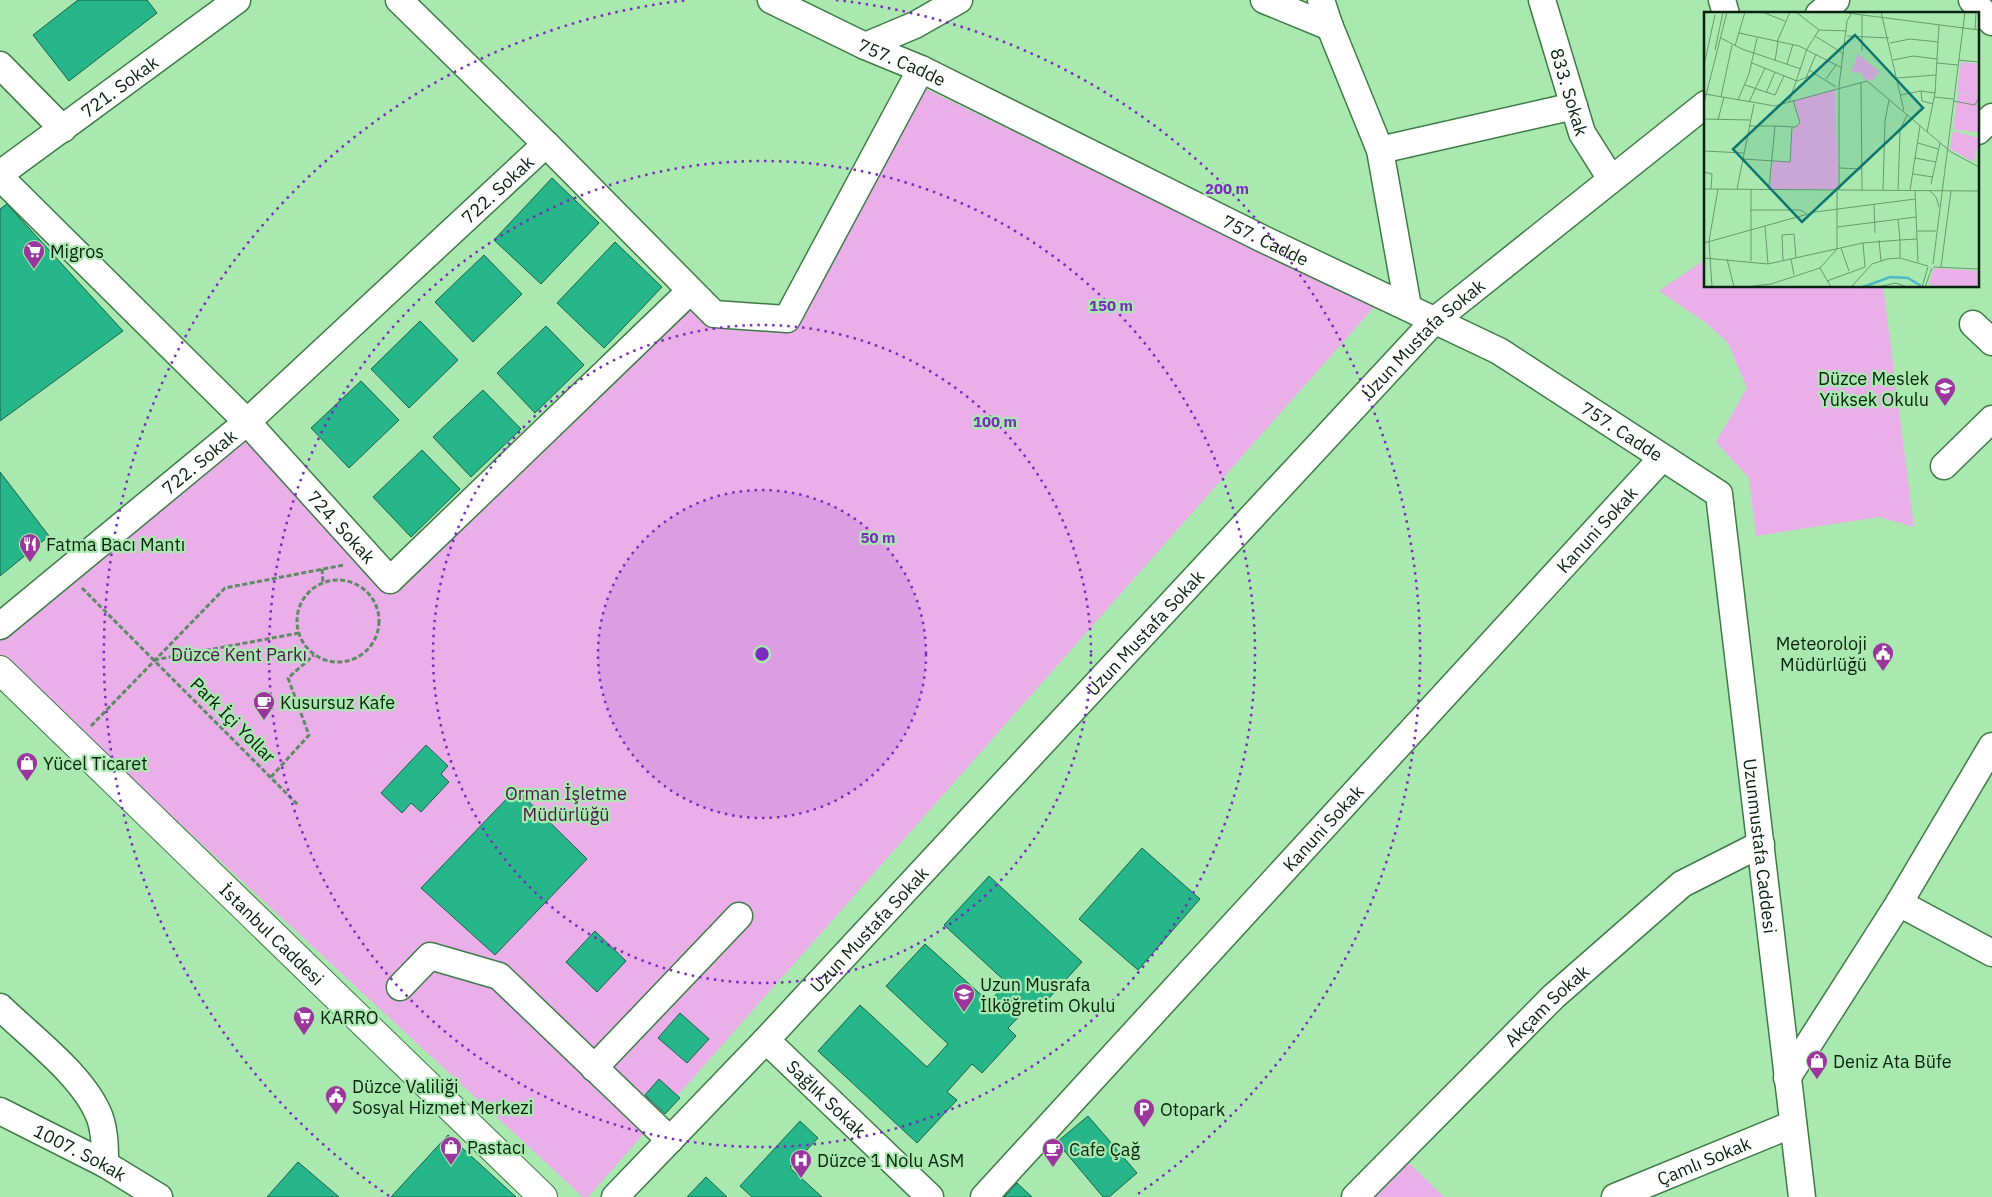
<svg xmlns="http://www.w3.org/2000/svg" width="1992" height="1197" viewBox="0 0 1992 1197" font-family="'IBM Plex Sans',sans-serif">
	<rect width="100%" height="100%" fill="#a9e9af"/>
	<g fill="#eaaee9">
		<path d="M 920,86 L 1374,307 L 588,1197 L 583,1197 L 0,657 L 0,639 L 244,437 L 392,588 L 688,307 L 785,328 Z"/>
		<path d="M 1706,259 L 1706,286 L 1883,286 L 1914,527 L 1879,517 L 1756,536 L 1749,478 L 1716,442 L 1747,388 L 1728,343 L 1705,322 L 1659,291 Z"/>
		<path d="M 1399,1153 L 1444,1197 L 1355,1197 Z"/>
	</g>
	<g fill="#27b58a" stroke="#18634b">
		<path d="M 78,0 L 147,0 L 157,13 L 69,81 L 33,35 Z"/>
		<path d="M 552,178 L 599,223 L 541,284 L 494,240 Z"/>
		<path d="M 7,204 L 123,331 L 0,421 L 0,209 Z"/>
		<path d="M 615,242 L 662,287 L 604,348 L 557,303 Z"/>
		<path d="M 484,255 L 522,294 L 473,342 L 435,302 Z"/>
		<path d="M 420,321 L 458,360 L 409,408 L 371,369 Z"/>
		<path d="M 546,326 L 584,365 L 535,413 L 497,373 Z"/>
		<path d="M 361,381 L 399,420 L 349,468 L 311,428 Z"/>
		<path d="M 483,390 L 521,429 L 471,477 L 433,437 Z"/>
		<path d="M 422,450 L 460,489 L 411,537 L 373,497 Z"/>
		<path d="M 0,472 L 49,536 L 0,576 Z"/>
		<path d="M 426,745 L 448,766 L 441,774 L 449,782 L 421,812 L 411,803 L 402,813 L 381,793 Z"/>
		<path d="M 516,789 L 587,859 L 495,955 L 421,888 Z"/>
		<path d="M 1142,848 L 1200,899 L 1138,970 L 1079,919 Z"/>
		<path d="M 989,876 L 1082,962 L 1037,1011 L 1030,1005 L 1008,1028 L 1016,1036 L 982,1073 L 972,1064 L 947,1092 L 957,1100 L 917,1143 L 818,1051 L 860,1005 L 927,1067 L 948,1044 L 886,986 L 925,944 L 989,1002 L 1007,983 L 944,925 Z"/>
		<path d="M 595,931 L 626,961 L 597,992 L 566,962 Z"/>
		<path d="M 680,1013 L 709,1039 L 687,1063 L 658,1038 Z"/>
		<path d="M 659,1079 L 680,1098 L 665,1114 L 645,1095 Z"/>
		<path d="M 1088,1116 L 1137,1173 L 1109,1197 L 1103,1197 L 1057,1142 Z"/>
		<path d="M 800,1121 L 818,1138 L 790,1168 L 822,1197 L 752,1197 L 740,1186 Z"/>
		<path d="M 448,1135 L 516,1197 L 391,1197 Z"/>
		<path d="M 298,1162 L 339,1197 L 267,1197 Z"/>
		<path d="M 706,1177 L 727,1197 L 687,1197 Z"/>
		<path d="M 1017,1183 L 1032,1197 L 1004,1197 Z"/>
	</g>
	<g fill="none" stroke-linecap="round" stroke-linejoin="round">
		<g stroke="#3f7b48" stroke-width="29">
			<g id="minor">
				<path d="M 399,0 L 546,144"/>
				<path id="s1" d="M 771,0 L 865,46 L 921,69 L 1265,240 L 1499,351 L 1719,494 L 1802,1197"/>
				<path d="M 1264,0 L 1330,27"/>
				<path d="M 1321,0 L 1330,27 L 1380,150 L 1408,307"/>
				<path id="s2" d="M 1542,0 L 1582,133 L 1611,179"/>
				<path d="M 1722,0 L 1726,14"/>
				<path d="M 1972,0 L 1992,22"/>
				<path d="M 1819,14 L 1836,0"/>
				<path d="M 865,46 L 915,25 L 959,0"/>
				<path d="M 0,65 L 63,129"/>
				<path d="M 1978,131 L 1992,117"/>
				<path d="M 1380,150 L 1574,106"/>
				<path id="s3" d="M 0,174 L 237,0"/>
				<path id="s4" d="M 0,177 L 247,422 L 390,580 L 690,291"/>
				<path d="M 1973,324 L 1992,342"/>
				<path d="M 1944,466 L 1992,419"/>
				<path id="s5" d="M 0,626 L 247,422 L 546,144 L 714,314 L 787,319 L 921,69"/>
				<path d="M 1899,903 L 1992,953"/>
				<path d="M 400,987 L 430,956 L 499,976 L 670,1140"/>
				<path d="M 0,1007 C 32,1038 85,1077 100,1118 C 105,1133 105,1149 105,1164"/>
				<path id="s6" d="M 766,1040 L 930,1197"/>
				<path d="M 594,1068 L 739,916"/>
				<path d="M 1787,1078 L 1899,903 L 1992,746"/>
				<path id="s7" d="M 0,1111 L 105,1164 L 159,1197"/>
				<path id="s8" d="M 615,1197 L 766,1040 L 1434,321 L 1706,104"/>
				<path id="s9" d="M 984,1197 L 1662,458"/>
				<path id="s10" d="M 1355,1197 L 1553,997 L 1682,884 L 1761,844"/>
				<path id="s11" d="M 1615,1197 L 1793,1124"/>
			</g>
		</g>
		<g stroke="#3f7b48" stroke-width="30">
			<g id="major">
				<path id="s12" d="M 0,670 L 543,1197"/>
			</g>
		</g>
		<g stroke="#5d8b63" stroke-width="3" stroke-dasharray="5 2.5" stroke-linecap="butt">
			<path d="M 322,569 L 323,583"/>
			<circle cx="338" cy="621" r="41"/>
			<path d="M 82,588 L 298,805"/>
			<path d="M 154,660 L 299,633"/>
			<path d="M 91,726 L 225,588 L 344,565"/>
			<path d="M 271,777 L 309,735 L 288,678 L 314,655"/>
		</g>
		<use href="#minor" stroke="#fff" stroke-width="26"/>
		<use href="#major" stroke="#fff" stroke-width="28"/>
	</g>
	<circle cx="762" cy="654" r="164" fill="#7b2cbf" fill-opacity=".12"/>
	<g fill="none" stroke="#7b2cbf" stroke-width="2.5" stroke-dasharray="2.5 5">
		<circle cx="762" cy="654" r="164"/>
		<circle cx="762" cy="654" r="329"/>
		<circle cx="762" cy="654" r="493"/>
		<path d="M389 1196A658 658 0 0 1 688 0M836 0A658 658 0 0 1 1135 1196"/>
	</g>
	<defs>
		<g id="supermarket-pin" transform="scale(1.125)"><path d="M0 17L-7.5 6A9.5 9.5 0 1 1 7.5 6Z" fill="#9b379c" stroke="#a9e9af"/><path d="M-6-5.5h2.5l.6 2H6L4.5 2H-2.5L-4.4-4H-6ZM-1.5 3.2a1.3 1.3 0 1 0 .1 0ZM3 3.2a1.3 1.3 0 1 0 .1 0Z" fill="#fff"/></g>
		<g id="university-pin" transform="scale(1.125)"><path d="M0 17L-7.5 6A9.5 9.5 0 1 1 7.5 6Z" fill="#9b379c" stroke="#a9e9af"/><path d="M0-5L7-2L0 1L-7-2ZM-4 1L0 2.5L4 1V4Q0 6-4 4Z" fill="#fff"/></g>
		<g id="restaurant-pin" transform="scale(1.125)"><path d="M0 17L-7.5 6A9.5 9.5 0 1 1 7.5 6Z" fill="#9b379c" stroke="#a9e9af"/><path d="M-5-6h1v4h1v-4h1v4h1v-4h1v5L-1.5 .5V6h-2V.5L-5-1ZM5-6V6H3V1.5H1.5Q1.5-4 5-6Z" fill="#fff"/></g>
		<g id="civic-pin" transform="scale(1.125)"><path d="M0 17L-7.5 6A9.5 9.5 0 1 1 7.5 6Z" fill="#9b379c" stroke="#a9e9af"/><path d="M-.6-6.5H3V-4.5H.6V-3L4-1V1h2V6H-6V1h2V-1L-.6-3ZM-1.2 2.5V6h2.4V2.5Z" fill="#fff"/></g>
		<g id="cafe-pin" transform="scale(1.125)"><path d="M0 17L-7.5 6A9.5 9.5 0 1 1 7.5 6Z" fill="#9b379c" stroke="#a9e9af"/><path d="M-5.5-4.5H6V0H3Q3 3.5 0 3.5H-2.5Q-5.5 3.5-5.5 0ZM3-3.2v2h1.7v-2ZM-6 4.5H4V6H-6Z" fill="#fff"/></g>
		<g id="shop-pin" transform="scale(1.125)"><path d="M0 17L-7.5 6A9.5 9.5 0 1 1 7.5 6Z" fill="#9b379c" stroke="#a9e9af"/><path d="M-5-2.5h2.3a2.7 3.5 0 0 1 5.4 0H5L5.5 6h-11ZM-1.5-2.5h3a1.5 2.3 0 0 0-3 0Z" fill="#fff"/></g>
		<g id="school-pin" transform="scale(1.125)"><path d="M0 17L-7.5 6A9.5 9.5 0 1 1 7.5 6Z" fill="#9b379c" stroke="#a9e9af"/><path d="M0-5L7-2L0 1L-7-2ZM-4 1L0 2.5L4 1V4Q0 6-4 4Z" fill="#fff"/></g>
		<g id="parking-pin" transform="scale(1.125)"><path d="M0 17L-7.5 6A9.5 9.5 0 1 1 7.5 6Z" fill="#9b379c" stroke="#a9e9af"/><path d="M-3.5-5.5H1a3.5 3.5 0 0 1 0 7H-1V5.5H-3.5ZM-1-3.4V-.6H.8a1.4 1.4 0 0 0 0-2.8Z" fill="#fff"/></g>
		<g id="hospital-pin" transform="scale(1.125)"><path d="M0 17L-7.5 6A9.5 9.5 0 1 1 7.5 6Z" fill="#9b379c" stroke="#a9e9af"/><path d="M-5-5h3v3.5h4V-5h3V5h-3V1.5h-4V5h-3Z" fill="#fff"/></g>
	</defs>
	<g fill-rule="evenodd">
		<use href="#supermarket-pin" x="34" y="251"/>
		<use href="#university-pin" x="1945" y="388"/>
		<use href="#restaurant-pin" x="30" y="544"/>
		<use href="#civic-pin" x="1883" y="653"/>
		<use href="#cafe-pin" x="264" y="702"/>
		<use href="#shop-pin" x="27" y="763"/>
		<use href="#school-pin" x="964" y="994"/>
		<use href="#supermarket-pin" x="304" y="1017"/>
		<use href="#shop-pin" x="1817" y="1061"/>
		<use href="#civic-pin" x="336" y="1096"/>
		<use href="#parking-pin" x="1144" y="1109"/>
		<use href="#shop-pin" x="451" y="1147"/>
		<use href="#cafe-pin" x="1053" y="1149"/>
		<use href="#hospital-pin" x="801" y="1160"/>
	</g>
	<g text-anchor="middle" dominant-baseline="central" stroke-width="4.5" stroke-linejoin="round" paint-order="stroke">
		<g font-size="18" fill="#09230e" stroke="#a9e9af">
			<text stroke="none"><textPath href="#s1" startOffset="145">757. Cadde</textPath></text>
			<text stroke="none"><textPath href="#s3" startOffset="148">721. Sokak</textPath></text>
			<text stroke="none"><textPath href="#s2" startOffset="96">833. Sokak</textPath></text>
			<text stroke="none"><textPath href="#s5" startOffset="662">722. Sokak</textPath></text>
			<text stroke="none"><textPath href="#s1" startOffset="550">757. Cadde</textPath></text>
			<text stroke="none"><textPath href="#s8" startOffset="1179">Uzun Mustafa Sokak</textPath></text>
			<text stroke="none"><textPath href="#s1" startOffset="955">757. Cadde</textPath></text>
			<text stroke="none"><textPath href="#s5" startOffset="258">722. Sokak</textPath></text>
			<text stroke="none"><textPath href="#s4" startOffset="489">724. Sokak</textPath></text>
			<text stroke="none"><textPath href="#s9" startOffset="906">Kanuni Sokak</textPath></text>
			<text stroke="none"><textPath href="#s8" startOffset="774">Uzun Mustafa Sokak</textPath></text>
			<text transform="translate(233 720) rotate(45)">Park İçi Yollar</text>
			<text stroke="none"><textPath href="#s9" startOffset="501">Kanuni Sokak</textPath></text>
			<text stroke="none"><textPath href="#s1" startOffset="1425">Uzunmustafa Caddesi</textPath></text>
			<text stroke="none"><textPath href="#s8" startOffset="369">Uzun Mustafa Sokak</textPath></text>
			<text stroke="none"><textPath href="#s12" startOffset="379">İstanbul Caddesi</textPath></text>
			<text stroke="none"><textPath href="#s10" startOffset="271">Akçam Sokak</textPath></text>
			<text stroke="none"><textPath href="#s6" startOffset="84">Sağlık Sokak</textPath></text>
			<text stroke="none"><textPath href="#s7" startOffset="90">1007. Sokak</textPath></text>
			<text stroke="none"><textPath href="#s11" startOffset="96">Çamlı Sokak</textPath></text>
		</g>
		<g font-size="18" fill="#09230e" stroke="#a9e9af" text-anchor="start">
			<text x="50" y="251">Migros</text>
			<text x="1929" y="378" text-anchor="end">Düzce Meslek<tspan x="1929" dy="21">Yüksek Okulu</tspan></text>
			<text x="46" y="544">Fatma Bacı Mantı</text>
			<text x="1867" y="643" text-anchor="end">Meteoroloji<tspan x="1867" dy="21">Müdürlüğü</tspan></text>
			<text x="280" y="702">Kusursuz Kafe</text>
			<text x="43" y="763">Yücel Ticaret</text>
			<text x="980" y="984">Uzun Musrafa<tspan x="980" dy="21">İlköğretim Okulu</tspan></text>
			<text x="320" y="1017">KARRO</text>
			<text x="1833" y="1061">Deniz Ata Büfe</text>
			<text x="352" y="1086">Düzce Valiliği<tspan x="352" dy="21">Sosyal Hizmet Merkezi</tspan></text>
			<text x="1160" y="1109">Otopark</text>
			<text x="467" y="1147">Pastacı</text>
			<text x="1069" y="1149">Cafe Çağ</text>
			<text x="817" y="1160">Düzce 1 Nolu ASM</text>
		</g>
		<g font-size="18" fill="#501551" stroke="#a9e9af">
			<text x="239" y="654">Düzce Kent Parkı</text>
			<text x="566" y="793">Orman İşletme<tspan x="566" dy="21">Müdürlüğü</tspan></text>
		</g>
	</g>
	<g transform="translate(1704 12)">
		<rect width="275" height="275" fill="#a9e9af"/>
		<path d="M 154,42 L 176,60 L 167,69 L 159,66 L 158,61 L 147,60 ZM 257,50 L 275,52 L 275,121 L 249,117 L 254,81 L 274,83 L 253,80 ZM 131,77 L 134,177 L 66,177 L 69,149 L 86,150 L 89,116 L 96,112 L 90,89 ZM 249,119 L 275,126 L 270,150 L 246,137 ZM 230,256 L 275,259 L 275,270 L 270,275 L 230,275 L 225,271 Z" fill="#eaaee9"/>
		<path fill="none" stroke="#4eb9c7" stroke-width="2.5" d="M 159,275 L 186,265 L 204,266 L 217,274"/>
		<path fill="none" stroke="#699a6f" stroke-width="1" d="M 58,0 L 81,9M 92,0 L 115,18M 136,0 L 275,18M 177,0 L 200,99M 271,18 L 272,0M 35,21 L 95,34 L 138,56M 111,24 L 140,42M 143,24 L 185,26M 17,26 L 38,37 L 97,57M 73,30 L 86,0M 186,31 L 206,27 L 234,30M 31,34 L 41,0M 11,38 L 19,0M 158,39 L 158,3M 189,48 L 209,44 L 233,47M 254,48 L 275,50M 71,49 L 74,30M 48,51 L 93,69 L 112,62M 233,51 L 254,53M 83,52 L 89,32M 0,53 L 11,3M 105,58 L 132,75M 102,66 L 112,42M 193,66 L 232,63M 122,67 L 132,53M 157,70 L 158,178M 41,73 L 71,83 L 80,64M 217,79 L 218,89 L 229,92M 62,81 L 71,60M 1,82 L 71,94 L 163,69 L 247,140 L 275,155M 197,83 L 217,79 L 231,81M 17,85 L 28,33M 230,85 L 249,87M 34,88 L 45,62 L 53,26M 249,89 L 271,93 L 275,85M 45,90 L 61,56M 85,90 L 103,37 L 115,18 L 143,19M 0,91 L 23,0M 0,107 L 46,108M 14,108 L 20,85M 45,114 L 71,114M 223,120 L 231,81 L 235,13M 214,131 L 234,137M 0,139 L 40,141M 211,146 L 232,150M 39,147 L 86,150 L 88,115M 135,156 L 158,157M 0,160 L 8,162 L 7,177M 209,162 L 229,165M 227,172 L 236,131M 0,177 L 275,179M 33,177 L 50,92M 65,177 L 71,114 L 91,115 L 96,111 L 89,88M 135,178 L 135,74 L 143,9 L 147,2M 179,178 L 181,109 L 185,88M 206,178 L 216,114M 225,178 L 232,185 L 235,195M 194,179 L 196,118 L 203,103M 211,179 L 214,250M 170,193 L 171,221M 46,198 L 96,198 L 102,201M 61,214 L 64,252M 133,215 L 212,205M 212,219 L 232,219M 175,228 L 177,249M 0,231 L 111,200 L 211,187M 159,231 L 196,228 L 194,207M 137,236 L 145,259M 0,246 L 64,252 L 159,231 L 161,255M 196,246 L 196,228 L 213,227M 23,247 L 30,275M 87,247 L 90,263M 47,249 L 47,177M 79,249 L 78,223 L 90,222 L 92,246M 229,252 L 261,0M 229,255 L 275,257M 237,255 L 247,179M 116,256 L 133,237 L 133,179M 116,256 L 127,275M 123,269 L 161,255M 8,275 L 5,229 L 14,177M 42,275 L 67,272 L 116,256M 147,275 L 168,252 L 183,247 L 196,246 L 224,254M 173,275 L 192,271 L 203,275M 218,275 L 224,255M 221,275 L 228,256"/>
		<path fill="#0f766e" fill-opacity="0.15" stroke="#0f766e" stroke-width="2.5" d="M 151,23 L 219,96 L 98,210 L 29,137 Z"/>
		<rect width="275" height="275" fill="none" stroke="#09230e" stroke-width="2.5"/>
	</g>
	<circle cx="762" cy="654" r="8" fill="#7b2cbf" stroke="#a9e9af" stroke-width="2.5"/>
	<g font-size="15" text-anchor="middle" font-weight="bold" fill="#7b2cbf" stroke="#a9e9af" stroke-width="4.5" stroke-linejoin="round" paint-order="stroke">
		<text x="1227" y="194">200 m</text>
		<text x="1111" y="311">150 m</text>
		<text x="995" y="427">100 m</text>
		<text x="878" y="543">50 m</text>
	</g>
</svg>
